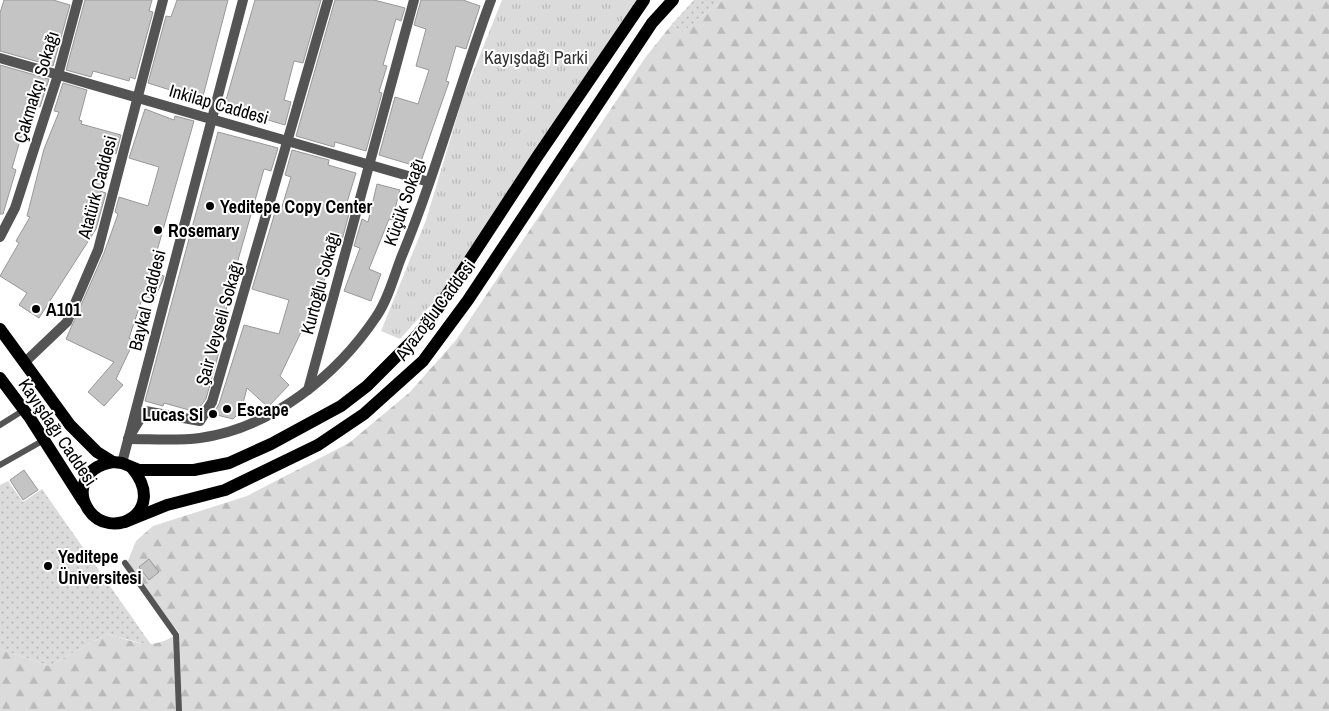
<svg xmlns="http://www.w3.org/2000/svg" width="1329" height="711" viewBox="0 0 1329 711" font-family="'Archivo Narrow',sans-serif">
	<defs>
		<pattern id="grass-dots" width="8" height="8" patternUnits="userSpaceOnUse" patternTransform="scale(1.25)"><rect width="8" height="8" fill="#dbdbdb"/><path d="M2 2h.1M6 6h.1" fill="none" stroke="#bababa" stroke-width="1.8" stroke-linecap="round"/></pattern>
		<pattern id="forest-firs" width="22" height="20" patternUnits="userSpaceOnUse" patternTransform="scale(1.25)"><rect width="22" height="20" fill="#dbdbdb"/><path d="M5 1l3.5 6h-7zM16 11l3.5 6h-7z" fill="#bababa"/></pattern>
		<pattern id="park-tufts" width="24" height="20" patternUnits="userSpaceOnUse" patternTransform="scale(1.25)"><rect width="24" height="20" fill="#dbdbdb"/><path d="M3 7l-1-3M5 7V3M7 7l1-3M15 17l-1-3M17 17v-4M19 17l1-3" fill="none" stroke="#bababa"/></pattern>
	</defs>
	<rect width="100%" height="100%" fill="#fff"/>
	<g fill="url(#grass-dots)">
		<path d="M 694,0 L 722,0 L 682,33 L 672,24 Z"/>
		<path d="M 8,481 L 23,502 L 42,489 L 152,646 L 107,634 L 49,666 L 0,649 L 0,485 Z"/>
	</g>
	<path fill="url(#forest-firs)" d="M 722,0 L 1329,0 L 1329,711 L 0,711 L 0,649 L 49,666 L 107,634 C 139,642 150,652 179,633 L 127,563 L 136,541 L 153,526 L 247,496 L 349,443 L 410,392 L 456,340 L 645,58 L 672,24 L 682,33 Z"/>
	<path fill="url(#park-tufts)" d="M 502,0 L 641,0 L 438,297 L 400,339 L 381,331 L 426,220 L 463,97 Z"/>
	<g fill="#c4c4c4" stroke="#989898">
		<path d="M 4,0 L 53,0 L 70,5 L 53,66 L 0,51 L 0,13 Z"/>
		<path d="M 85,0 L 152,0 L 149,11 L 153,12 L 135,79 L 130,77 L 129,81 L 93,71 L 91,77 L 66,70 Z"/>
		<path d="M 177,0 L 228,0 L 202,100 L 148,83 L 166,16 L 171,17 Z"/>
		<path d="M 255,0 L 321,0 L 303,63 L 294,61 L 284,100 L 291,102 L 285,125 L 224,107 Z"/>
		<path d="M 335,0 L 374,0 L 405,8 L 401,21 L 396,19 L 383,65 L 387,66 L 379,92 L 382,93 L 366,151 L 335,142 L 334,147 L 296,136 Z"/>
		<path d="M 421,0 L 463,0 L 480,6 L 466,49 L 456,46 L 446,81 L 449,82 L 419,167 L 379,155 L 395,97 L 418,104 L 429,70 L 416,66 L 426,29 L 414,25 Z"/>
		<path d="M 0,65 L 49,79 L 40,107 L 36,106 L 28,129 L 24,127 L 12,168 L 16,170 L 3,214 L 0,214 Z"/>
		<path d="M 63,83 L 87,90 L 79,120 L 82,121 L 81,124 L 121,135 L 116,154 L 112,152 L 110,155 L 100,191 L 106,193 L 96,229 L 39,318 L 19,305 L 27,293 L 0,276 L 19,243 L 16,241 L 30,217 L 27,216 L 44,149 L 59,112 L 54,111 Z"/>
		<path d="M 145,109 L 174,120 L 175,116 L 194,121 L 151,272 L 164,276 L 163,280 L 154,299 L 143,296 L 129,338 L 134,341 L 116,379 L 123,385 L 104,406 L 88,392 L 114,362 L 66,339 L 104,253 L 118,214 L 115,212 L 119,197 L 148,206 L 159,167 L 129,158 Z"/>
		<path d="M 218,132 L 278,148 L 271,171 L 264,169 L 232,281 L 224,320 L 219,318 L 210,350 L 219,352 L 206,399 L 196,412 L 164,403 L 163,406 L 145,401 Z"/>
		<path d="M 292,150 L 329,160 L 328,165 L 356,173 L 344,212 L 349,214 L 342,240 L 337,239 L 324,281 L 320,279 L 306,327 L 304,326 L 280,376 L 289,385 L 268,407 L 247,388 L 241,411 L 233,419 L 213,414 L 219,404 L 244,325 L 279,334 L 289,300 L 252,289 L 276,209 L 281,210 L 291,177 L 285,175 Z"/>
		<path d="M 377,184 L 400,190 L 392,220 L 389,219 L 369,269 L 381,274 L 371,301 L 344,291 L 360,248 L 354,246 L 362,219 L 368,222 Z"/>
		<path d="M 24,470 L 38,490 L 23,500 L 10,480 Z"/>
		<path d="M 149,559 L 159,572 L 149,580 L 139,567 Z"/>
	</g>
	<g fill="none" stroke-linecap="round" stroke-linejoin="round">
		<g stroke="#545454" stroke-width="6">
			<path d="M 0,425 L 24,410"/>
			<path d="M 0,465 L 44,440"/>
			<path d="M 125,563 L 176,635 L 179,711"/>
		</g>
		<g stroke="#545454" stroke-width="10">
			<path d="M 0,58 L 429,182"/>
			<path d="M 0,237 L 15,208 L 58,75 L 78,0"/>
			<path d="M 24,363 L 67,322 L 98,250 L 163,0"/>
			<path d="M 308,390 L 414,0"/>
			<path d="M 128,439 C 152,439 177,441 200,438 C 272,428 337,375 376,317 C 388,300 394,276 401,258 C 436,174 459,85 491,0"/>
			<path d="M 128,439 L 145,411 L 200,421 L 212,402 L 328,0"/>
			<path d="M 122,463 L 243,0"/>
		</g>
		<g stroke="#000" stroke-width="12">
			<path d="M 0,329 L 70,425 L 97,452 L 113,462 L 122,463 L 139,470 L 194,470 L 229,463 L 271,444 L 341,406 L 367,386 L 413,340 L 433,316 L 537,157 L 644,0"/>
			<path d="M 0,378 L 30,418 L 83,501"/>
			<path d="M 113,462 C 100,464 88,470 84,484 C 81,493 83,501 88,509 C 110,543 169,512 132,468"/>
			<path d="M 125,522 L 167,505 L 225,490 L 318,445 L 364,414 L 423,361 L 468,300 L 652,23 L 673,0"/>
		</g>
	</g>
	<g fill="#000" stroke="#fff" stroke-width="2">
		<circle cx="210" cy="206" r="5"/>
		<circle cx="158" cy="230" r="5"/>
		<circle cx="36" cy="309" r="5"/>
		<circle cx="227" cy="409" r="5"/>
		<circle cx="213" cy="414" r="5"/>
		<circle cx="48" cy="566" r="5"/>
	</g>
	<g text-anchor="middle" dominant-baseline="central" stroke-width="4" stroke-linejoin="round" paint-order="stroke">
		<g font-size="18" fill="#323232" stroke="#fff">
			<text x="536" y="57">Kayışdağı Parki</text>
		</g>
		<g font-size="18" fill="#000" stroke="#fff">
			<text transform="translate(36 87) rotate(-73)">Çakmakçı Sokağı</text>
			<text transform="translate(219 104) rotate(16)">Inkilap Caddesi</text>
			<text transform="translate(97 187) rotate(-75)">Atatürk Caddesi</text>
			<text transform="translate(404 202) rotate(-71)">Küçük Sokağı</text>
			<text transform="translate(320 283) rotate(-75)">Kurtoğlu Sokağı</text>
			<text transform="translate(147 300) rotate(-76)">Baykal Caddesi</text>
			<text transform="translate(435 310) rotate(-53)">Ayazoğlu Caddesi</text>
			<text transform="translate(219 323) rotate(-74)">Şair Veyseli Sokağı</text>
			<text transform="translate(58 432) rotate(56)">Kayışdağı Caddesi</text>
		</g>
		<g font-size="18" font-weight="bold" fill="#000" stroke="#fff" text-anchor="start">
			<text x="220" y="206">Yeditepe Copy Center</text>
			<text x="168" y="230">Rosemary</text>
			<text x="46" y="309">A101</text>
			<text x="237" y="409">Escape</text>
			<text x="203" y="414" text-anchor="end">Lucas Si</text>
			<text x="58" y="556">Yeditepe<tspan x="58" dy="21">Üniversitesi</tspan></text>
		</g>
	</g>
</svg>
